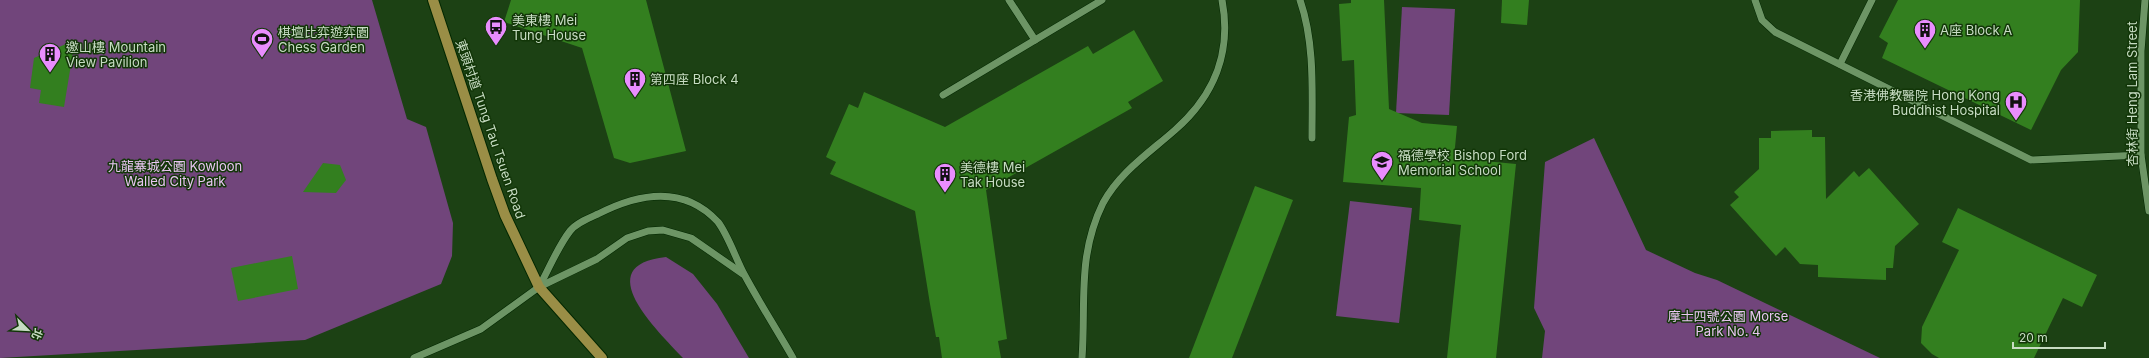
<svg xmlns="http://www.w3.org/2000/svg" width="2149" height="358" viewBox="0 0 2149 358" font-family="Inter,'Noto Sans TC',sans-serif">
	<rect width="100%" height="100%" fill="#1c4114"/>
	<g fill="#71457b">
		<path d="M 0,0 L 372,0 L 407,119 L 426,127 L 453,223 L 452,256 L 441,284 L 305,340 L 0,358 Z"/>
		<path d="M 1402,7 L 1455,9 L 1449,115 L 1396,113 Z"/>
		<path d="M 1594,138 L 1646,250 L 1695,273 L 1717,280 L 1880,358 L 1542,358 L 1545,331 L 1534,308 L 1545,162 Z"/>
		<path d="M 1350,201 L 1412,208 L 1399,323 L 1336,316 Z"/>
		<path d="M 666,257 L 693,274 L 717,304 L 749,358 L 683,358 C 658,331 588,265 666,257 Z"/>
	</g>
	<g fill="#337f1f">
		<path d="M 511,0 L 646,0 L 686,151 L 630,163 L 614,158 L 582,48 L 504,22 Z"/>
		<path d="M 1351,0 L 1384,0 L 1389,109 L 1422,123 L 1457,126 L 1454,158 L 1516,164 L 1496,358 L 1447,358 L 1461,225 L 1419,220 L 1421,188 L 1343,182 L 1349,117 L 1356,115 L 1354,60 L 1342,61 L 1339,4 L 1351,3 Z"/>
		<path d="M 1502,0 L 1529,0 L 1527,25 L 1501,23 Z"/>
		<path d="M 1898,0 L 2080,0 L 2078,52 L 2061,70 L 2031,130 L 1882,58 L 1888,43 L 1879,37 Z"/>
		<path d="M 1134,30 L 1163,81 L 1128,102 L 1132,108 L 986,190 L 1007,339 L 998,341 L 1001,358 L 942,358 L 939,337 L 936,337 L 930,304 L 915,211 L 830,174 L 836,162 L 826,157 L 849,104 L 858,108 L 864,92 L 945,127 L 1088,46 L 1093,54 Z"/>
		<path d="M 75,40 L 64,107 L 39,103 L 41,90 L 30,88 L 34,58 Z"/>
		<path d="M 1812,130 L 1812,137 L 1825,137 L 1826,199 L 1854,171 L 1859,177 L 1869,168 L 1919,224 L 1895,246 L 1893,268 L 1886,268 L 1886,280 L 1818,277 L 1818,265 L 1800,264 L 1785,247 L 1776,256 L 1730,205 L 1739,197 L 1734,192 L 1759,169 L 1759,138 L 1771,138 L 1771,131 Z"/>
		<path d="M 323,163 L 340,165 L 346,180 L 336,193 L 303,192 Z"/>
		<path d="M 1255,186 L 1293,200 L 1232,358 L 1189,358 Z"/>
		<path d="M 1958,208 L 2097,275 L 2082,307 L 2063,298 L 2034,358 L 1939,358 L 1932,354 L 1921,343 L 1922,327 L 1959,250 L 1942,242 Z"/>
		<path d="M 292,256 L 298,289 L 238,301 L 231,268 Z"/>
	</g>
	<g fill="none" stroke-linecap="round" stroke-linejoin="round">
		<g stroke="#022700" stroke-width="8">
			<g id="minor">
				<path d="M 1009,0 L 1035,40"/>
				<path d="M 1300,0 C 1315,43 1312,93 1312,138"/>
				<path d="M 1755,0 L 1762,20 L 1775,32 L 2031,160 L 2141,155"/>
				<path d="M 2145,0 L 2141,51 L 2141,155 L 2149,211"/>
				<path d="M 1840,64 L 1872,0"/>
				<path d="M 943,95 L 1102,0"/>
				<path d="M 539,287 C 549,269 557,248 570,231 C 576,223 589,218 598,214 C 639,193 684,185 718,222 C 728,235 736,259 744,274 C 759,302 777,330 793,358"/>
				<path d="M 414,358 L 481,329 L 539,287 L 597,259 L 627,238 L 648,231 L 663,230 L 691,238 L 743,274"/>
				<path d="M 1082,358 C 1086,303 1077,256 1103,203 C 1120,172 1149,153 1175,130 C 1214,96 1232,52 1222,0"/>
			</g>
		</g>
		<g stroke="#022700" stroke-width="12">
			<path id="major" d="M 433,0 L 492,179 L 505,215 L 539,287 L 602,358"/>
		</g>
		<use href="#minor" stroke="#6d9565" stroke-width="7"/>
		<use href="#major" stroke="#9a8e46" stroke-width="10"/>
	</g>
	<defs>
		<g id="bus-pin" transform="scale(1.15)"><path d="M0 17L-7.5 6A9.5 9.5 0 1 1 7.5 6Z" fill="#e98dfe" stroke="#123608"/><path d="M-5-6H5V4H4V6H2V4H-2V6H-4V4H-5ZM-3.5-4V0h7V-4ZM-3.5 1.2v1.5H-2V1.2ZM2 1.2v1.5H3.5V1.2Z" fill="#111"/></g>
		<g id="building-pin" transform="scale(1.15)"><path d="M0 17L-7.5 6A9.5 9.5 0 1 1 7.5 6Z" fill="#e98dfe" stroke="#123608"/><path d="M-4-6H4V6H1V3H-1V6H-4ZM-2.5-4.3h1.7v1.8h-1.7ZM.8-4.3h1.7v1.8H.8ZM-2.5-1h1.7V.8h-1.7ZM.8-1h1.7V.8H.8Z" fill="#111"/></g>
		<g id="stadium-pin" transform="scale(1.15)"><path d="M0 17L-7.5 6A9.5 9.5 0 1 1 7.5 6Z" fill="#e98dfe" stroke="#123608"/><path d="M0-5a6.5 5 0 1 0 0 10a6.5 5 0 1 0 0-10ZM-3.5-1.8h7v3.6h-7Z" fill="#111"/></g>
		<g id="hospital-pin" transform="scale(1.15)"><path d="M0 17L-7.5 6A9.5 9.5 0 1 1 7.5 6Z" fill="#e98dfe" stroke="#123608"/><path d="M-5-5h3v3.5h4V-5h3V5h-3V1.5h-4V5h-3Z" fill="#111"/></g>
		<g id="school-pin" transform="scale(1.15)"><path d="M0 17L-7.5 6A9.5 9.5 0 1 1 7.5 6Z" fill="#e98dfe" stroke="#123608"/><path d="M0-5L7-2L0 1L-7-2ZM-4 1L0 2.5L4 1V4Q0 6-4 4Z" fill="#111"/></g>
	</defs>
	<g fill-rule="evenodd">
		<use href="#bus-pin" x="496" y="27"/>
		<use href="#building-pin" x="1925" y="30"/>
		<use href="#stadium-pin" x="262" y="39"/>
		<use href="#building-pin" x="50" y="54"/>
		<use href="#building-pin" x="635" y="79"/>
		<use href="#hospital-pin" x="2016" y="102"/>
		<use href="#school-pin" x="1382" y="162"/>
		<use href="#building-pin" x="945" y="174"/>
	</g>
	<g text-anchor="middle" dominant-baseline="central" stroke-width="3" stroke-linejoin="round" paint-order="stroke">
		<g font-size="13" fill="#c7dcc3" stroke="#123608" text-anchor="start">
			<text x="512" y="20">美東樓 Mei<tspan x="512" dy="15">Tung House</tspan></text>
			<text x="1940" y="30">A座 Block A</text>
			<text x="278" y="32">棋壇比弈遊弈園<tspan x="278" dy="15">Chess Garden</tspan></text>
			<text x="66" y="47">邀山樓 Mountain<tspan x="66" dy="15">View Pavilion</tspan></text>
			<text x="650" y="79">第四座 Block 4</text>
			<text x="2000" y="95" text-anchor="end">香港佛教醫院 Hong Kong<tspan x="2000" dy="15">Buddhist Hospital</tspan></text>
			<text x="1398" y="155">福德學校 Bishop Ford<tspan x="1398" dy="15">Memorial School</tspan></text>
			<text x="960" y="167">美德樓 Mei<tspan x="960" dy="15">Tak House</tspan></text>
		</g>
		<g font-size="13" fill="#c7dcc3" stroke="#123608">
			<text transform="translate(2132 94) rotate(-90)">杏林街 Heng Lam Street</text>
			<text transform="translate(491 129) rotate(71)">東頭村道 Tung Tau Tsuen Road</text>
		</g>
		<g font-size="13" fill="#e9c5f2" stroke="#123608">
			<text x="175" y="166">九龍寨城公園 Kowloon<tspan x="175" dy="15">Walled City Park</tspan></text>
			<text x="1728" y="316">摩士四號公園 Morse<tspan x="1728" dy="15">Park No. 4</tspan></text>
		</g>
	</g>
	<g transform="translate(28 330) rotate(114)" stroke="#123608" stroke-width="3" paint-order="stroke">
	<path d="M0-3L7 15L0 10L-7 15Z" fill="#c7dcc3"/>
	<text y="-6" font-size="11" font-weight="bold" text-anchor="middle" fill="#c7dcc3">北</text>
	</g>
	<path d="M2013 342v6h92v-6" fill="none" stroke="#c7dcc3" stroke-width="2"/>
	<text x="2019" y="342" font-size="12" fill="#c7dcc3" stroke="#123608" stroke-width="3" paint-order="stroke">20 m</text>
</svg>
